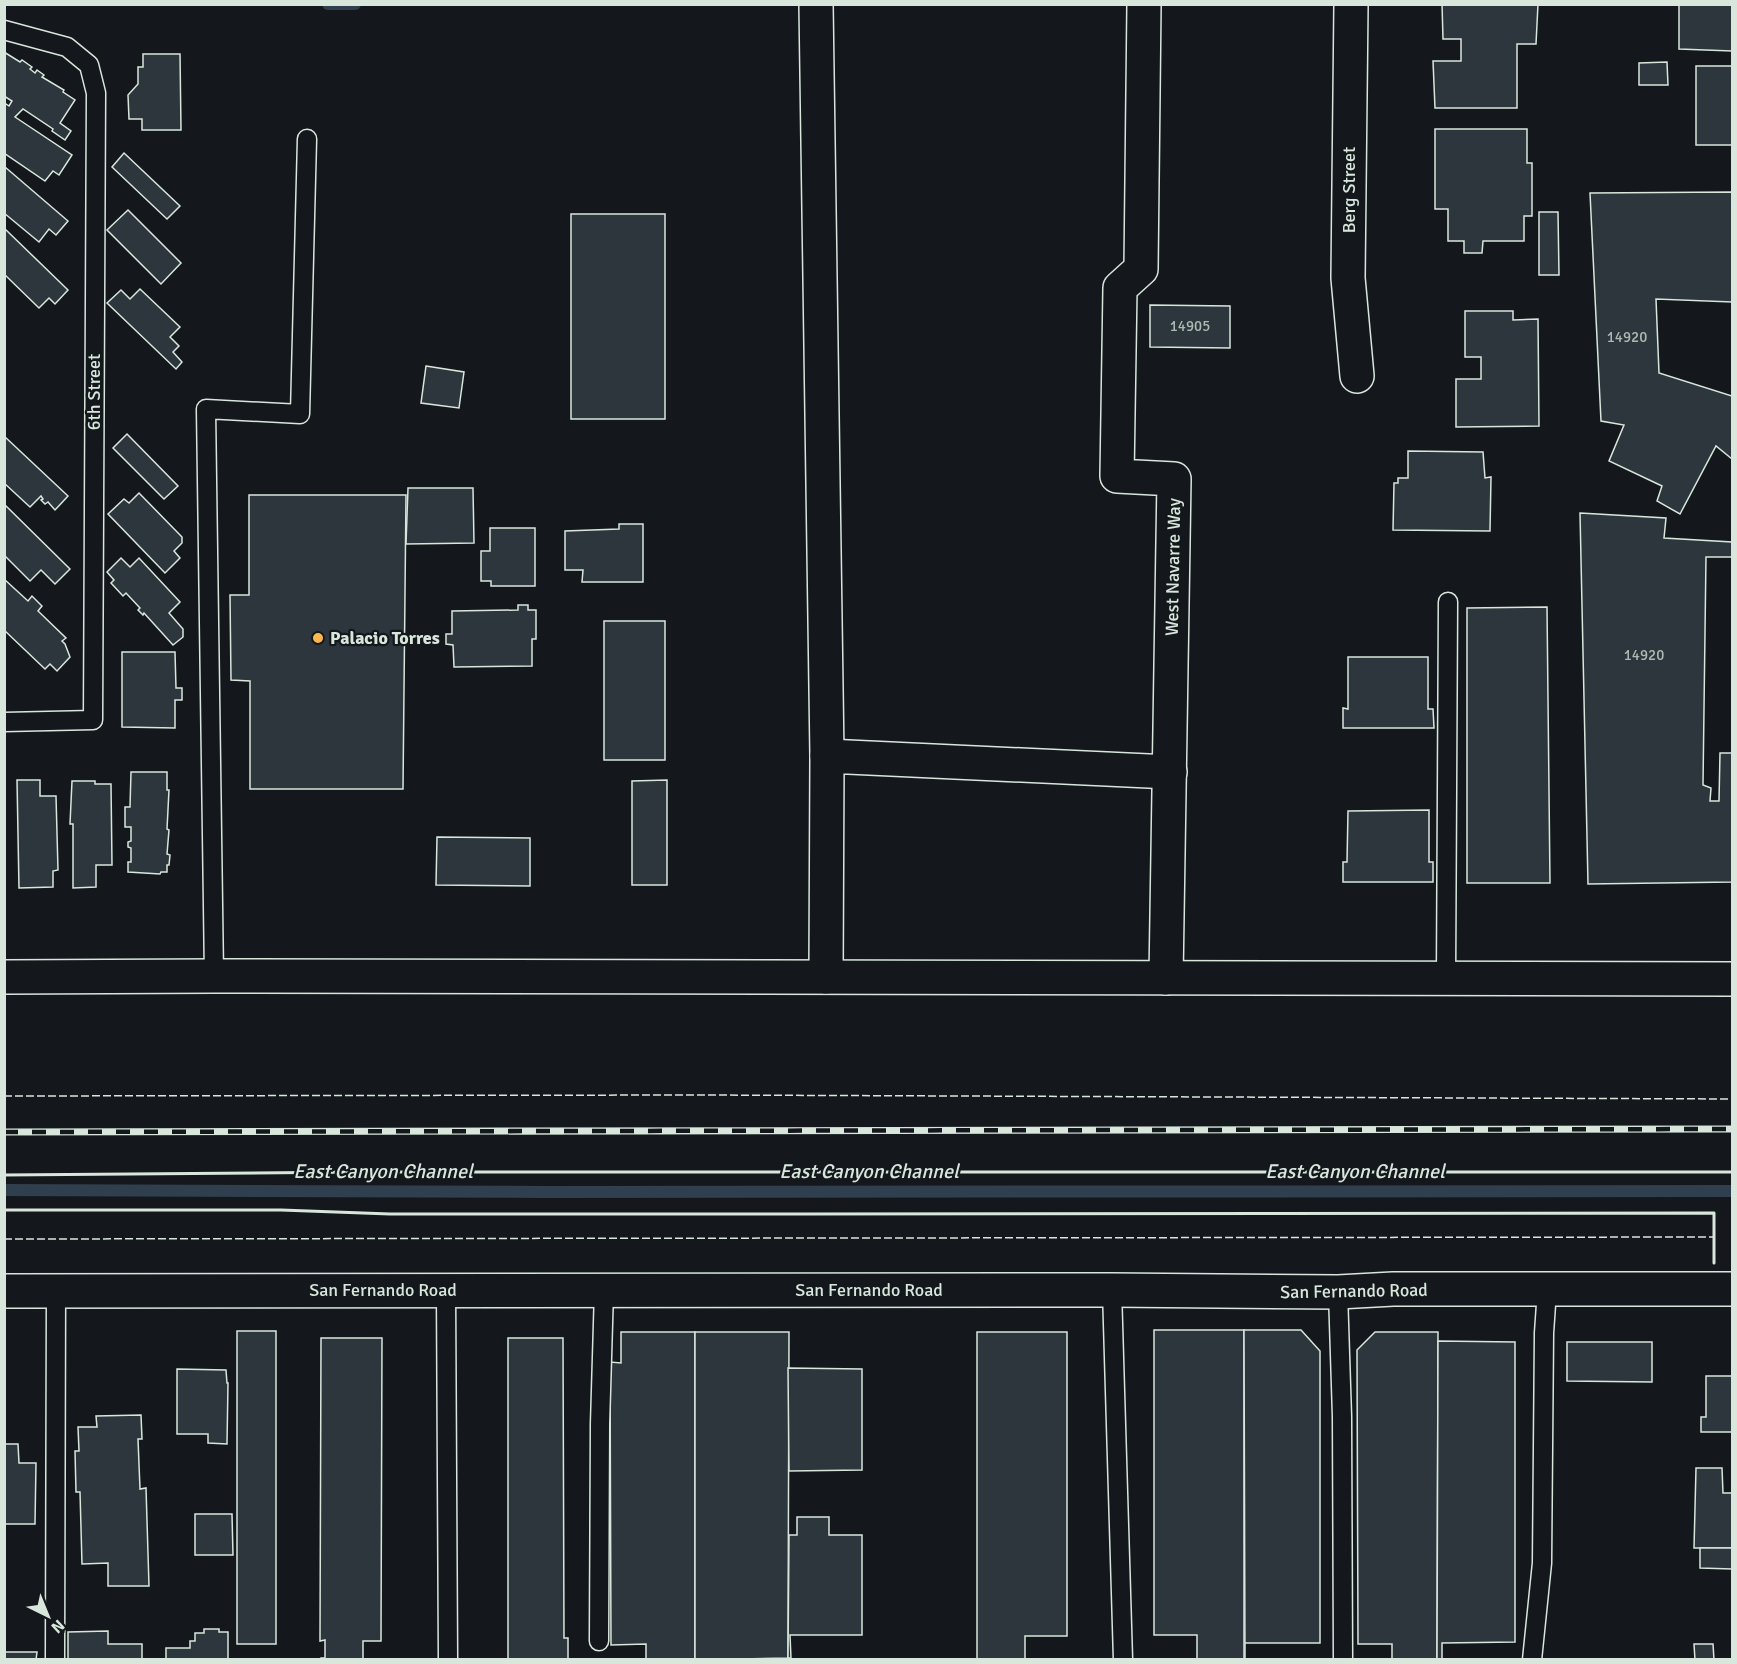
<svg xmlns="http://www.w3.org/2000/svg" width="1737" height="1664" viewBox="0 0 1737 1664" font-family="Signika,sans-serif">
	<rect width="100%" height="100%" fill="#14181c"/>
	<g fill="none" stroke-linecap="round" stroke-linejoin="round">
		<g stroke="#2f3f4d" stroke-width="12">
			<path d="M 328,4 L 355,4"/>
			<path d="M 4,1190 L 547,1192 L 1732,1191"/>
		</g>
	</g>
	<g fill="#2c363c" stroke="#d8e6dc" stroke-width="1.5">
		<path d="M 1442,4 L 1538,4 L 1536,44 L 1517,44 L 1517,108 L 1435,108 L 1433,61 L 1461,61 L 1461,39 L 1443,39 Z"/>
		<path d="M 1679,4 L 1732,4 L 1732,51 L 1679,49 Z"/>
		<path d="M 4,52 L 20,62 L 22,60 L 32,67 L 30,69 L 35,73 L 37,70 L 44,75 L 42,77 L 64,90 L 63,92 L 75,100 L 60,123 L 71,131 L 65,140 L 52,131 L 53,129 L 23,109 L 15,117 L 72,155 L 59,175 L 53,171 L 45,181 L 4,153 L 4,107 L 6,104 L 9,106 L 12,101 L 4,96 Z"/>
		<path d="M 143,54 L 180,54 L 181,130 L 142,130 L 142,119 L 129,119 L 128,95 L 138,84 L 138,67 L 143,67 Z"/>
		<path d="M 1667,62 L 1668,85 L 1639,85 L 1639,63 Z"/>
		<rect x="1696" y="66" width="36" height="79"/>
		<path d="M 1435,129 L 1527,129 L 1527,163 L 1532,163 L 1532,216 L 1524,216 L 1524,241 L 1483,241 L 1482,253 L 1464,253 L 1464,241 L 1448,241 L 1448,209 L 1435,209 Z"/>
		<path d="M 124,153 L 180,206 L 167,219 L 112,167 Z"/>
		<path d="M 5,167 L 68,221 L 56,235 L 49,229 L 39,242 L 4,213 Z"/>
		<path d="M 1732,192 L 1732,302 L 1656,299 L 1659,373 L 1732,396 L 1732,459 L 1716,446 L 1680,514 L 1657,501 L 1662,486 L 1609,461 L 1624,425 L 1601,421 L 1590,193 Z"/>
		<path d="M 128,210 L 181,263 L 161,284 L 107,230 Z"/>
		<path d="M 1539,212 L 1558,212 L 1559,275 L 1539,275 Z"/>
		<rect x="571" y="214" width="94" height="205"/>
		<path d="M 4,228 L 68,290 L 55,304 L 49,298 L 39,308 L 4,274 Z"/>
		<path d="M 140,289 L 180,327 L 170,337 L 179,346 L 173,352 L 182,362 L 176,369 L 107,303 L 121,290 L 130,299 Z"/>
		<path d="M 1150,305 L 1230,306 L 1230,348 L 1150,347 Z"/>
		<path d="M 1465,311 L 1513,311 L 1513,320 L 1538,319 L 1539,426 L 1456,427 L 1456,379 L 1481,379 L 1481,357 L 1465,357 Z"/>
		<path d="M 426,366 L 464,372 L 459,408 L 421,403 Z"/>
		<path d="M 127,434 L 178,486 L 164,499 L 113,448 Z"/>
		<path d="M 4,436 L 68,496 L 55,510 L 48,502 L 45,504 L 41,500 L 43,499 L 41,496 L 30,507 L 4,483 Z"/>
		<path d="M 1408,451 L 1483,452 L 1485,478 L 1491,477 L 1490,531 L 1393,530 L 1394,483 L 1398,483 L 1398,478 L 1408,478 Z"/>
		<path d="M 408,488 L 473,488 L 474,543 L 406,544 Z"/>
		<path d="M 139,493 L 182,537 L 182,543 L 174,551 L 180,558 L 165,573 L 108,514 L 124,499 L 129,503 Z"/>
		<path d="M 249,495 L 406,495 L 403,789 L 250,789 L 250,681 L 231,680 L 230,595 L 249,595 Z"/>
		<path d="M 4,504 L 70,569 L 55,584 L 41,570 L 30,581 L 4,555 Z"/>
		<path d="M 1580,513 L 1666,518 L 1664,538 L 1732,542 L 1732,557 L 1706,557 L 1703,785 L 1711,788 L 1710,801 L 1719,801 L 1720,753 L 1732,753 L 1732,882 L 1588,884 Z"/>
		<path d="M 619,524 L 643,524 L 643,582 L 582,582 L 583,570 L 565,570 L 565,531 L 619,529 Z"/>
		<path d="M 490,528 L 535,528 L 535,586 L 491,586 L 491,581 L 481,581 L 481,551 L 490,551 Z"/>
		<path d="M 121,558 L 130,567 L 139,558 L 180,602 L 169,613 L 183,629 L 183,637 L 173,645 L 144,613 L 143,615 L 138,610 L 140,608 L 126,593 L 123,596 L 111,583 L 114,580 L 107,572 Z"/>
		<path d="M 4,579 L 28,601 L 32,596 L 42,606 L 38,611 L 66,638 L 62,641 L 65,644 L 70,657 L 57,671 L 50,664 L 45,669 L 4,630 Z"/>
		<path d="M 518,605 L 528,605 L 528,610 L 536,610 L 536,639 L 532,639 L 532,666 L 454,667 L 453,645 L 446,644 L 446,634 L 452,634 L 452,611 L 518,610 Z"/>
		<path d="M 1547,607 L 1550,883 L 1467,883 L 1467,608 Z"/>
		<rect x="604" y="621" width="61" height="139"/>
		<path d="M 122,652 L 175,652 L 176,688 L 182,688 L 182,700 L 175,700 L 175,728 L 122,727 Z"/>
		<path d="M 1348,657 L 1428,657 L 1428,709 L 1433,709 L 1434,728 L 1343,728 L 1343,708 L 1348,709 Z"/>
		<path d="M 131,772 L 167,772 L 167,790 L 169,790 L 167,829 L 169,830 L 167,854 L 170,855 L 169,865 L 167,865 L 167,872 L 161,872 L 160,874 L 128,872 L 128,862 L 131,862 L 131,848 L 128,847 L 128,842 L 131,841 L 131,827 L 125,827 L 125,807 L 130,807 Z"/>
		<path d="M 17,780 L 40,780 L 40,796 L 56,796 L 58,870 L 53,871 L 53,887 L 19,888 Z"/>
		<path d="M 667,780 L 667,885 L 632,885 L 632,781 Z"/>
		<path d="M 72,781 L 95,781 L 95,784 L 111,784 L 112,865 L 96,865 L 96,887 L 73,888 L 73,824 L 70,824 Z"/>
		<path d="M 1429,810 L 1429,862 L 1433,862 L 1433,882 L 1343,882 L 1343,862 L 1347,862 L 1348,811 Z"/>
		<path d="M 437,837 L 530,838 L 530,886 L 436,885 Z"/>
		<path d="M 1154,1330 L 1244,1330 L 1244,1660 L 1197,1660 L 1197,1635 L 1154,1635 Z"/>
		<path d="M 1244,1330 L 1301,1330 L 1320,1351 L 1320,1643 L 1245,1643 L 1245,1660 Z"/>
		<rect x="237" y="1331" width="39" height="313"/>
		<path d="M 621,1332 L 695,1332 L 695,1660 L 646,1660 L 646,1644 L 611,1645 L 610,1362 L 621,1363 Z"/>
		<path d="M 695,1332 L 789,1332 L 788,1658 L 695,1660 Z"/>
		<path d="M 977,1332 L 1067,1332 L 1067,1636 L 1025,1636 L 1025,1660 L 977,1660 Z"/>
		<path d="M 1375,1332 L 1438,1332 L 1437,1660 L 1392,1660 L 1392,1644 L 1358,1644 L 1357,1350 Z"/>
		<path d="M 321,1338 L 382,1338 L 381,1641 L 363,1641 L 363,1660 L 321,1660 L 321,1658 L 325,1658 L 325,1640 L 320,1641 Z"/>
		<path d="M 508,1338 L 563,1338 L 564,1638 L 568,1638 L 568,1660 L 508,1660 Z"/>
		<path d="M 1438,1341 L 1515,1342 L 1515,1642 L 1442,1643 L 1442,1660 L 1437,1660 Z"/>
		<path d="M 1567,1342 L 1652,1342 L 1652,1382 L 1567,1381 Z"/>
		<path d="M 788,1368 L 862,1369 L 862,1470 L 789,1471 Z"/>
		<path d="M 177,1369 L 226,1370 L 227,1383 L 228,1383 L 227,1444 L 208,1443 L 208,1434 L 177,1434 Z"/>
		<path d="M 1706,1376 L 1732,1376 L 1732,1432 L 1701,1432 L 1701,1417 L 1706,1417 Z"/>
		<path d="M 141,1415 L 142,1439 L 138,1439 L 140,1489 L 146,1488 L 149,1586 L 108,1586 L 108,1563 L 82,1564 L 80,1492 L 76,1492 L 75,1451 L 79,1451 L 78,1427 L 97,1427 L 96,1416 Z"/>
		<path d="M 4,1444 L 18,1444 L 19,1463 L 36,1463 L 35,1524 L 4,1524 Z"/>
		<path d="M 1696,1468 L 1722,1468 L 1723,1493 L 1732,1493 L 1732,1548 L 1694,1548 Z"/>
		<path d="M 195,1514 L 232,1514 L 233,1555 L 195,1555 Z"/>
		<path d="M 797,1517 L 829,1517 L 829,1535 L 862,1535 L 862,1635 L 790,1635 L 791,1658 L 788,1658 L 789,1535 L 797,1535 Z"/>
		<path d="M 1700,1548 L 1732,1548 L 1732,1569 L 1700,1568 Z"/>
		<path d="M 204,1629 L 219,1629 L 219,1632 L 228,1632 L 228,1660 L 166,1660 L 166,1648 L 190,1648 L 190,1641 L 195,1641 L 195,1633 L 204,1633 Z"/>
		<path d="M 108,1631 L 108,1644 L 142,1644 L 142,1660 L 68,1660 L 68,1632 Z"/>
		<path d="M 1694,1644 L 1713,1644 L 1714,1660 L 1695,1660 Z"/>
		<path d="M 4,1652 L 37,1652 L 36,1660 L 4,1660 Z"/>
	</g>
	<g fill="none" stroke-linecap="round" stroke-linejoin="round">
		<g stroke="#d8e6dc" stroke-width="21">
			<g id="lane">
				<path d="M 4,30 L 67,47 L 89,65 L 96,93 L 93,720 L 4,722"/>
				<path d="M 214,976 L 206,409 L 300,414 L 307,139"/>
				<path d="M 1446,978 L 1448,602"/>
				<path d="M 446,1290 L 448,1660"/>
				<path d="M 1112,1290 L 1123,1660"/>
				<path d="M 1338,1292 L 1342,1417 L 1343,1660"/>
				<path d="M 599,1641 L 600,1424 L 604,1290"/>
				<path d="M 55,1660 L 56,1291"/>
				<path d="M 1532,1660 L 1542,1563 L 1544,1333 L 1547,1290"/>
			</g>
		</g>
		<g stroke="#d8e6dc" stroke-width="36">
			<g id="street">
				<path d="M 816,4 L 827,756"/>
				<path d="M 1144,4 L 1141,269 L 1120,288 L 1117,476 L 1174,479 L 1166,978"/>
				<path d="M 1351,4 L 1348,278 L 1357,376"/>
				<path d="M 826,977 L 827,756 L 1170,772"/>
				<path d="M 4,1291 L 1112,1290 L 1338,1292 L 1393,1289 L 1732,1289"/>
			</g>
		</g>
		<g stroke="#d8e6dc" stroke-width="36">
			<path id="primary" d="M 4,977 L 214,976 L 1732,979"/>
		</g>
		<use href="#lane" stroke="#14181c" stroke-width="18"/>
		<use href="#street" stroke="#14181c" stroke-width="33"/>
		<use href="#primary" stroke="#14181c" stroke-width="33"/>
		<g stroke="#d8e6dc" stroke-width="7">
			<path id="rail" d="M 4,1132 L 1732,1129"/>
		</g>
		<use href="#rail" stroke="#14181c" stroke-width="4.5" stroke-dasharray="14" stroke-linecap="butt"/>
		<g stroke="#d8e6dc" stroke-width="1.5" stroke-dasharray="8 3" stroke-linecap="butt">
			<path d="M 4,1096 L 702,1095 L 1732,1099"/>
			<path d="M 4,1239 L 1714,1237"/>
		</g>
		<g stroke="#d8e6dc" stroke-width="3">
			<path d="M 4,1175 L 360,1172 L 1732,1172"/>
			<path d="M 4,1210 L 281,1210 L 390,1214 L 804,1214 L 1714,1213 L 1714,1263"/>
		</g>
	</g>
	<circle fill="#ffb74d" stroke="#14181c" stroke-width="2" cx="318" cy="638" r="6"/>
	<g text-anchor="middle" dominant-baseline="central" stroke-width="4.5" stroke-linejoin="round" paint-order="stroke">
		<g font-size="15" fill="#adbab4">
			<text x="1190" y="326">14905</text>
			<text x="1627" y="337">14920</text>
			<text x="1644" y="655">14920</text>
		</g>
		<g font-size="18" fill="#d8e6dc" stroke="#14181c">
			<text transform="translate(1349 190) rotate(-90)">Berg Street</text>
			<text transform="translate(94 392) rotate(-90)">6th Street</text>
			<text transform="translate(1173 567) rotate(-89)">West Navarre Way</text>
			<text x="383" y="1290">San Fernando Road</text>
			<text x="869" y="1290">San Fernando Road</text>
			<text transform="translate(1354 1291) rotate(-1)">San Fernando Road</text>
		</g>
		<g font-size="18" font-weight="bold" fill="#d8e6dc" stroke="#14181c" text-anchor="start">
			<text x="330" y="638">Palacio Torres</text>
		</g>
		<g font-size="20" font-style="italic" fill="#d8e6dc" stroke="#14181c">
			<text x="383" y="1171">East Canyon Channel</text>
			<text x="869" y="1171">East Canyon Channel</text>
			<text x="1355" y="1171">East Canyon Channel</text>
		</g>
	</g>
	<rect width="1737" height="1664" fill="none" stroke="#d8e6dc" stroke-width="12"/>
	<g transform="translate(48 1616) rotate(137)" stroke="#14181c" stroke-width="4.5" paint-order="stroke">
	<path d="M0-4.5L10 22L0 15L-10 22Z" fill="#d8e6dc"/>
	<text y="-9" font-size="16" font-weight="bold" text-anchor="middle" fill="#d8e6dc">N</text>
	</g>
</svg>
